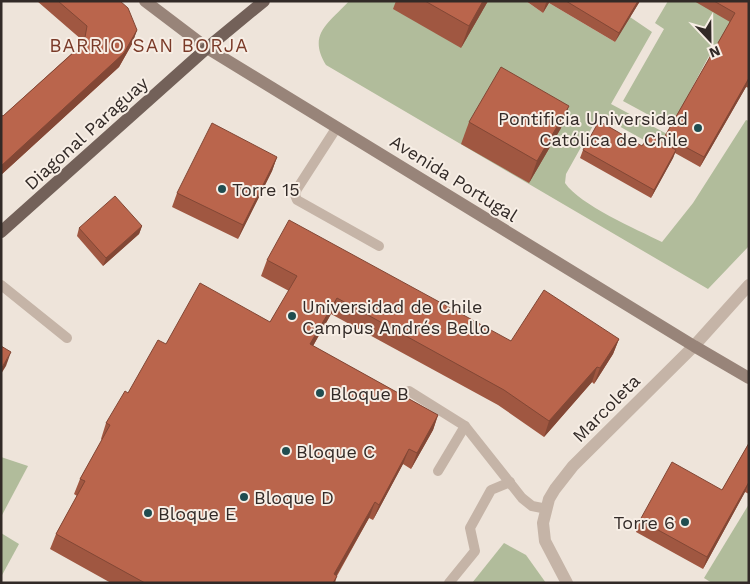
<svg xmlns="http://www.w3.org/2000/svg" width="750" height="584" viewBox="0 0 750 584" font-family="'Work Sans',sans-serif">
	<rect width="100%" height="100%" fill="#eee4da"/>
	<g fill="#b1bc9b">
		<path d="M 349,1 L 526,1 L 543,13 L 549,3 L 615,42 L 630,17 L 652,32 L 611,104 L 667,134 L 660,149 L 599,115 L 566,174 L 565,183 C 580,205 636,229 662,242 L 693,203 L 746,120 L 749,121 L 749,246 L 708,289 L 326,65 C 307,34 329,23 349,1 Z"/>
		<path d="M 668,1 L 749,1 L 721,63 L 709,56 L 671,127 L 623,101 L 664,29 L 655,23 Z"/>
		<path d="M 1,457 L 28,466 L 1,517 Z"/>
		<path d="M 749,504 L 749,583 L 712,583 L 704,578 Z"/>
		<path d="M 1,533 L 19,544 L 1,577 Z"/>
		<path d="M 504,543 L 526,555 L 546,583 L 472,583 Z"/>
	</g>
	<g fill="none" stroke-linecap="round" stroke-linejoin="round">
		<g stroke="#c5b4a7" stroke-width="10">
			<path d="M 337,127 L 297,189 L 295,195 L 297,200 L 379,246"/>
			<path d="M 1,285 L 67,338"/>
			<path d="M 409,391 L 465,426 L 522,498 L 532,506 L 547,509"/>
			<path d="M 438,471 L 465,426"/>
			<path d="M 449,583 L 475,551 L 470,528 L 491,490 L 510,482"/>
		</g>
		<path stroke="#c5b4a7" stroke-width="12" d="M 567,583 L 545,541 L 543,523 L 549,499 L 555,489 L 573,466 L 694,346 L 749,285"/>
		<path stroke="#988479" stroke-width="12" d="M 145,1 L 207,48 L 694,346 L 749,378"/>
		<path stroke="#736159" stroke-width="12" d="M 1,232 L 207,48 L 264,1"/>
	</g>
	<g fill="#a05741">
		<path d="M 37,1 L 120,1 L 137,30 L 132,44 L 119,67 L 1,175 L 1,115 L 3,116 L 81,45 L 82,40 Z"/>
		<path d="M 396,1 L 488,1 L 461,48 L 393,9 Z"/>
		<path d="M 526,1 L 640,1 L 615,42 L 549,3 L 543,13 Z"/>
		<path d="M 694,1 L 749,1 L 749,88 L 746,87 L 700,167 L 675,153 L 673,158 L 651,198 L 580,158 L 583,150 L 642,146 L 663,142 L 665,136 L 730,22 Z"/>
		<path d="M 469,122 L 561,128 L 529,183 L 461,144 Z"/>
		<path d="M 277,157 L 272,171 L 238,239 L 172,207 L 177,193 Z"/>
		<path d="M 142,226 L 139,234 L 103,266 L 77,236 L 79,228 Z"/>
		<path d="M 267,260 L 511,341 L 619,339 L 613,354 L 594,384 L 592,382 L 544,437 L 498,405 L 331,314 L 313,346 L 438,415 L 433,430 L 411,469 L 403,464 L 373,520 L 369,518 L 337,576 L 335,583 L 111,583 L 50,549 L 56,534 L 77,496 L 74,494 L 80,479 L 102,440 L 101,439 L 106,423 L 128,393 L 166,344 L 270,322 L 289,291 L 261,276 Z"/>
		<path d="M 749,443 L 749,494 L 745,492 L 703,569 L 636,532 L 640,520 L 722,490 Z"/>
	</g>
	<g fill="#824735">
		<path d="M 483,1 L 488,1 L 461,48 L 469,26 Z"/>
		<path d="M 548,1 L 550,1 L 543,13 L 546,3 Z"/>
		<path d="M 638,1 L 640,1 L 615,42 L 619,33 Z"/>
		<path d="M 137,30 L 132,44 L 119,67 L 1,175 L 1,166 Z"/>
		<path d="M 749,78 L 746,87 L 700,167 L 704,157 Z"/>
		<path d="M 569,106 L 561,128 L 529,183 L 537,161 Z"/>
		<path d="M 676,150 L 673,158 L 651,198 L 654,190 Z"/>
		<path d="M 277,157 L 272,171 L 238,239 L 243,225 Z"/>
		<path d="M 142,226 L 139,234 L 103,266 L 106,258 Z"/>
		<path d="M 337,298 L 331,314 L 305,360 L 310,344 Z"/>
		<path d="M 619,339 L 613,354 L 594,384 L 600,368 Z"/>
		<path d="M 11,352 L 6,366 L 1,374 L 1,369 Z"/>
		<path d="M 597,367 L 592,382 L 544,437 L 549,421 Z"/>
		<path d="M 438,415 L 433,430 L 411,469 L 417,453 Z"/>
		<path d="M 409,449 L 403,464 L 373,520 L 379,505 Z"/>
		<path d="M 749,482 L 745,492 L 703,569 L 707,557 Z"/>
		<path d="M 375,502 L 369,518 L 332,583 L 334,574 Z"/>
	</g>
	<g fill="#ba654c" stroke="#824735">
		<path d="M 58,1 L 120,1 L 128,8 L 137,30 L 124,53 L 1,166 L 1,115 L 3,116 L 84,43 L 87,26 Z"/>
		<path d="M 425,1 L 483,1 L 469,26 Z"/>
		<path d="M 566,1 L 638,1 L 619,33 Z"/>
		<path d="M 714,1 L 749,1 L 749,78 L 704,157 L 665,136 L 735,13 Z"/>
		<path d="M 501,67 L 569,106 L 537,161 L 469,122 Z"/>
		<path d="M 599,121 L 642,146 L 649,135 L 676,150 L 654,190 L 583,150 Z"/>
		<path d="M 212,123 L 277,157 L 243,225 L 177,193 Z"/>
		<path d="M 115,196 L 142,226 L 106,258 L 79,228 Z"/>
		<path d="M 289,220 L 511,341 L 544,290 L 619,339 L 600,368 L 597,367 L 549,421 L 504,390 L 337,298 L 310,344 L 438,415 L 417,453 L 409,449 L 379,505 L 375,502 L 334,574 L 337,576 L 333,583 L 145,583 L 56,534 L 85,481 L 80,479 L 110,425 L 106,423 L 125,391 L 128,393 L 158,340 L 166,344 L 200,283 L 270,322 L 297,276 L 267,260 Z"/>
		<path d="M 1,346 L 11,352 L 1,369 Z"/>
		<path d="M 749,443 L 749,482 L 707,557 L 640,520 L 672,462 L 722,490 Z"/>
	</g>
	<g fill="#204d50" stroke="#f7eee5" stroke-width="2">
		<circle cx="698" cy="128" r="5"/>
		<circle cx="222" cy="189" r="5"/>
		<circle cx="292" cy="316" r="5"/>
		<circle cx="320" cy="393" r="5"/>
		<circle cx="286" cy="451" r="5"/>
		<circle cx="244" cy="497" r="5"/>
		<circle cx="148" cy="513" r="5"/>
		<circle cx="685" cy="522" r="5"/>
	</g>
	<g text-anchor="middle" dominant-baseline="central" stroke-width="4" stroke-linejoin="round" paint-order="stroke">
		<g font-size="18" fill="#322a27" stroke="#f7eee5" text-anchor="start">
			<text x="688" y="118" text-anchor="end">Pontificia Universidad<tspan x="688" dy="21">Católica de Chile</tspan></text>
			<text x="232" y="189">Torre 15</text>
			<text x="302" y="306">Universidad de Chile<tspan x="302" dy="21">Campus Andrés Bello</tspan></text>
			<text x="330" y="393">Bloque B</text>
			<text x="296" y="451">Bloque C</text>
			<text x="254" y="497">Bloque D</text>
			<text x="158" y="513">Bloque E</text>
			<text x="675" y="522" text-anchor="end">Torre 6</text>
		</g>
		<g font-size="18" fill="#322a27" stroke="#f7eee5">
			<text transform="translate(86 133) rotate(-42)">Diagonal Paraguay</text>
			<text transform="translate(454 178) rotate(32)">Avenida Portugal</text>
			<text transform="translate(606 408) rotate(-45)">Marcoleta</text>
		</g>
		<g font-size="19" letter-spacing="1" fill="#7a3a28" stroke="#f7eee5">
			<text x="149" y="45">BARRIO SAN BORJA</text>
		</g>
	</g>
	<rect width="750" height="584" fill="none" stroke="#322a27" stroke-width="5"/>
	<g transform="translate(710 40) rotate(158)" stroke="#f7eee5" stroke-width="4" paint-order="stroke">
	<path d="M0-4L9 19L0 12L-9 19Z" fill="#322a27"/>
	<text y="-8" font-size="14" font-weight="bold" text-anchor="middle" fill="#322a27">N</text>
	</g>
</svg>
